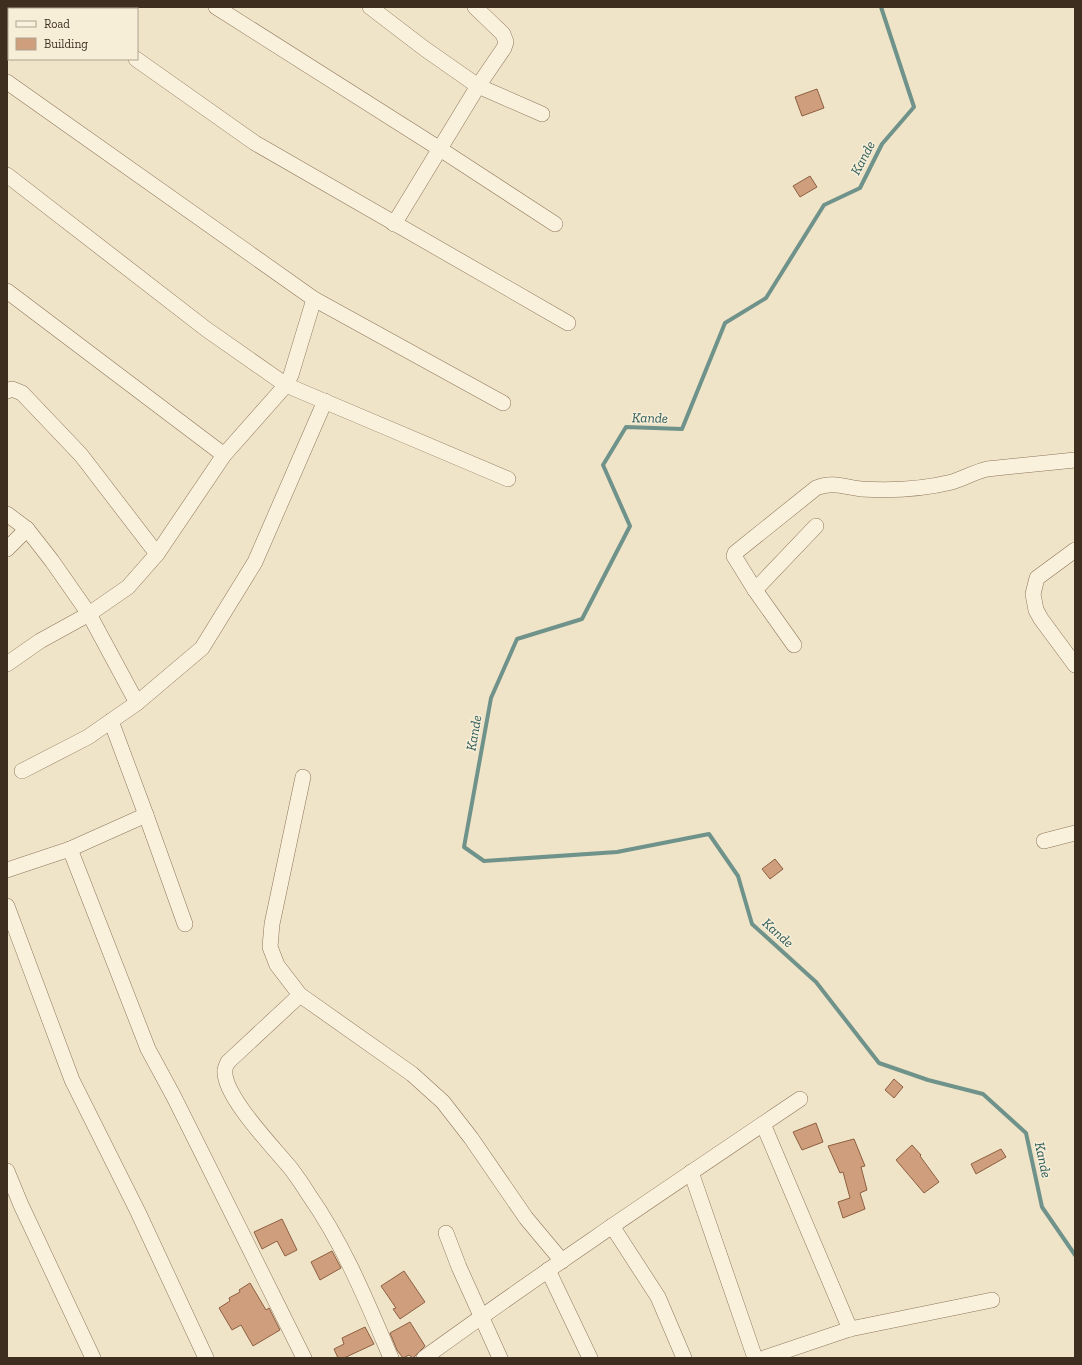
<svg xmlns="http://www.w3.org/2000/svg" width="1082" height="1365" viewBox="0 0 1082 1365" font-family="'Zilla Slab',serif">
	<rect width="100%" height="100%" fill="#f0e4c8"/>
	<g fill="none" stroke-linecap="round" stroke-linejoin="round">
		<path stroke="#6f938a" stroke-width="4" d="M 881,7 L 914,107 L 882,144 L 860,188 L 824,205 L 766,298 L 725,323 L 682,429 L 626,427 L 603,465 L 630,526 L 582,619 L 517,639 L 491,698 L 464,847 L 484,861 L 617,852 L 709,834 L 738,876 L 752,924 L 816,982 L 879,1063 L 928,1080 L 983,1094 L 1026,1133 L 1042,1207 L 1075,1255"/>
	</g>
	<g fill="#cf9f7d" stroke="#8d5f41">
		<path d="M 817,89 L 824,108 L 802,116 L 795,97 Z"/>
		<path d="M 810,176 L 817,187 L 800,197 L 793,186 Z"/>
		<path d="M 775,859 L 783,869 L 770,879 L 762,869 Z"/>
		<path d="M 894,1079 L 903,1087 L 894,1098 L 885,1090 Z"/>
		<path d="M 816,1123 L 823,1142 L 802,1150 L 793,1132 Z"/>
		<path d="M 854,1139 L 865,1166 L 861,1167 L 867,1190 L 860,1193 L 865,1209 L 843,1218 L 838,1202 L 850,1198 L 843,1172 L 840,1173 L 828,1146 Z"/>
		<path d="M 912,1145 L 921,1155 L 920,1156 L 939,1182 L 924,1193 L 896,1160 Z"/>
		<path d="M 1001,1149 L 1006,1157 L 976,1174 L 971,1164 Z"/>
		<path d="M 282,1219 L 297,1250 L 285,1256 L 277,1241 L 262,1249 L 254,1232 Z"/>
		<path d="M 332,1251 L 341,1268 L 320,1280 L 311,1262 Z"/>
		<path d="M 404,1271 L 425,1302 L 400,1319 L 393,1309 L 396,1308 L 381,1286 Z"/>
		<path d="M 250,1283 L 266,1310 L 269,1308 L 280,1330 L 253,1346 L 241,1325 L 232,1330 L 219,1308 L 230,1301 L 229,1298 L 240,1292 L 239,1290 Z"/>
		<path d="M 410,1322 L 425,1346 L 413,1358 L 409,1355 L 403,1358 L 397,1350 L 390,1333 Z"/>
		<path d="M 365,1327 L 374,1344 L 344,1358 L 338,1358 L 334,1349 L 344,1344 L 342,1338 Z"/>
	</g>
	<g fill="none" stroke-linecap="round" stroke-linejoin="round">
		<g stroke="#8d765c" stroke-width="16">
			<g id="minor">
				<path d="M 61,7 L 64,9"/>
				<path d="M 216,7 L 440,149 L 555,224"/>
				<path d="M 370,7 L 425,49 L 478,86 L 542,114"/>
				<path d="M 22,9 L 24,7"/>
				<path d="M 7,27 L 9,24"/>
				<path d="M 136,59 L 255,143 L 568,323"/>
				<path d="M 7,82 L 314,299 L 503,403"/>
				<path d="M 7,175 L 206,329 L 286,385 L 508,479"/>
				<path d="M 394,224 L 478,86 L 504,48 L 506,42 L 503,34 L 475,7"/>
				<path d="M 7,291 L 224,455"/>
				<path d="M 7,391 L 12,389 L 22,393 L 81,455 L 157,554"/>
				<path d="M 7,514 L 27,529 L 52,561 L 89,614 L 137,703"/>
				<path d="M 7,549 L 27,529"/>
				<path d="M 1075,550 L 1037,578 L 1033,594 L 1036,610 L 1041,619 L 1075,665"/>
				<path d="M 755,590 L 816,526"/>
				<path d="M 794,645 L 755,590 L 734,556 L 735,553 L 816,488 C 832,481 845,487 861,489 C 891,491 923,489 952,482 C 964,478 975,472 987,469 L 1075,460"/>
				<path d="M 7,664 L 40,641 L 89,614 L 128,587 L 157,554 L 224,455 L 286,385 L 291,375 L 314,299"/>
				<path d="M 111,721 L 146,815 L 185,924"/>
				<path d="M 22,771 L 88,737 L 111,721 L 137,703 L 202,648 L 255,562 L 325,401"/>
				<path d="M 303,777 L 272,924 L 270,947 L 277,965 L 300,995 L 412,1074 L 443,1102 L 471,1138 L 526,1218 L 562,1261"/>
				<path d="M 1044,841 L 1075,833"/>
				<path d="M 70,849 L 148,1049 L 174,1097 L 304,1358"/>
				<path d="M 7,870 L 70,849 L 146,815"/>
				<path d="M 7,906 L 72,1080 L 138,1212 L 206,1358"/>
				<path d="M 300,995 L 228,1062 C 227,1064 225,1068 225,1070 C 222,1095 276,1150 292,1170 C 298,1178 304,1187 309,1195 C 344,1245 367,1302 391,1358"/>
				<path d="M 763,1124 L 850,1329"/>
				<path d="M 7,1171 L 21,1205 L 93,1358"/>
				<path d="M 691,1172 L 755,1358"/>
				<path d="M 612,1226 L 658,1297 L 684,1358"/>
				<path d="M 446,1233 L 459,1267 L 500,1358"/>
				<path d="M 548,1270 L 590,1358"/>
				<path d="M 424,1358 C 547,1269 674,1184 800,1099"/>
				<path d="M 764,1358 L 850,1329 L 992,1300"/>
			</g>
		</g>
		<use href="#minor" stroke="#faf1dc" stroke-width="15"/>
	</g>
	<g text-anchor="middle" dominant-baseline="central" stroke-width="3" stroke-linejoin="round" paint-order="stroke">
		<g font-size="14" font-style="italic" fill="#2f5d5a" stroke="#f7eed8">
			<text transform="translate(863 158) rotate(-62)">Kande</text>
			<text transform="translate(650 418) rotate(1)">Kande</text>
			<text transform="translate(474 733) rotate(-80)">Kande</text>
			<text transform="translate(778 933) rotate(42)">Kande</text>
			<text transform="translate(1043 1160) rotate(78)">Kande</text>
		</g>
	</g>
	<rect width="1082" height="1365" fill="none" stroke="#3d2e20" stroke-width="16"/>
	<rect x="8" y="8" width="130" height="52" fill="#f7eed8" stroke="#ada18e"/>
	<rect x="16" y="21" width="20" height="6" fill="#faf1dc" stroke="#ada18e"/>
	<text x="44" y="28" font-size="12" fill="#3d2e20">Road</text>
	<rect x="16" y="38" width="20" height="12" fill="#cf9f7d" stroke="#ada18e"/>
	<text x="44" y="48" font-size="12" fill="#3d2e20">Building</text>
</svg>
